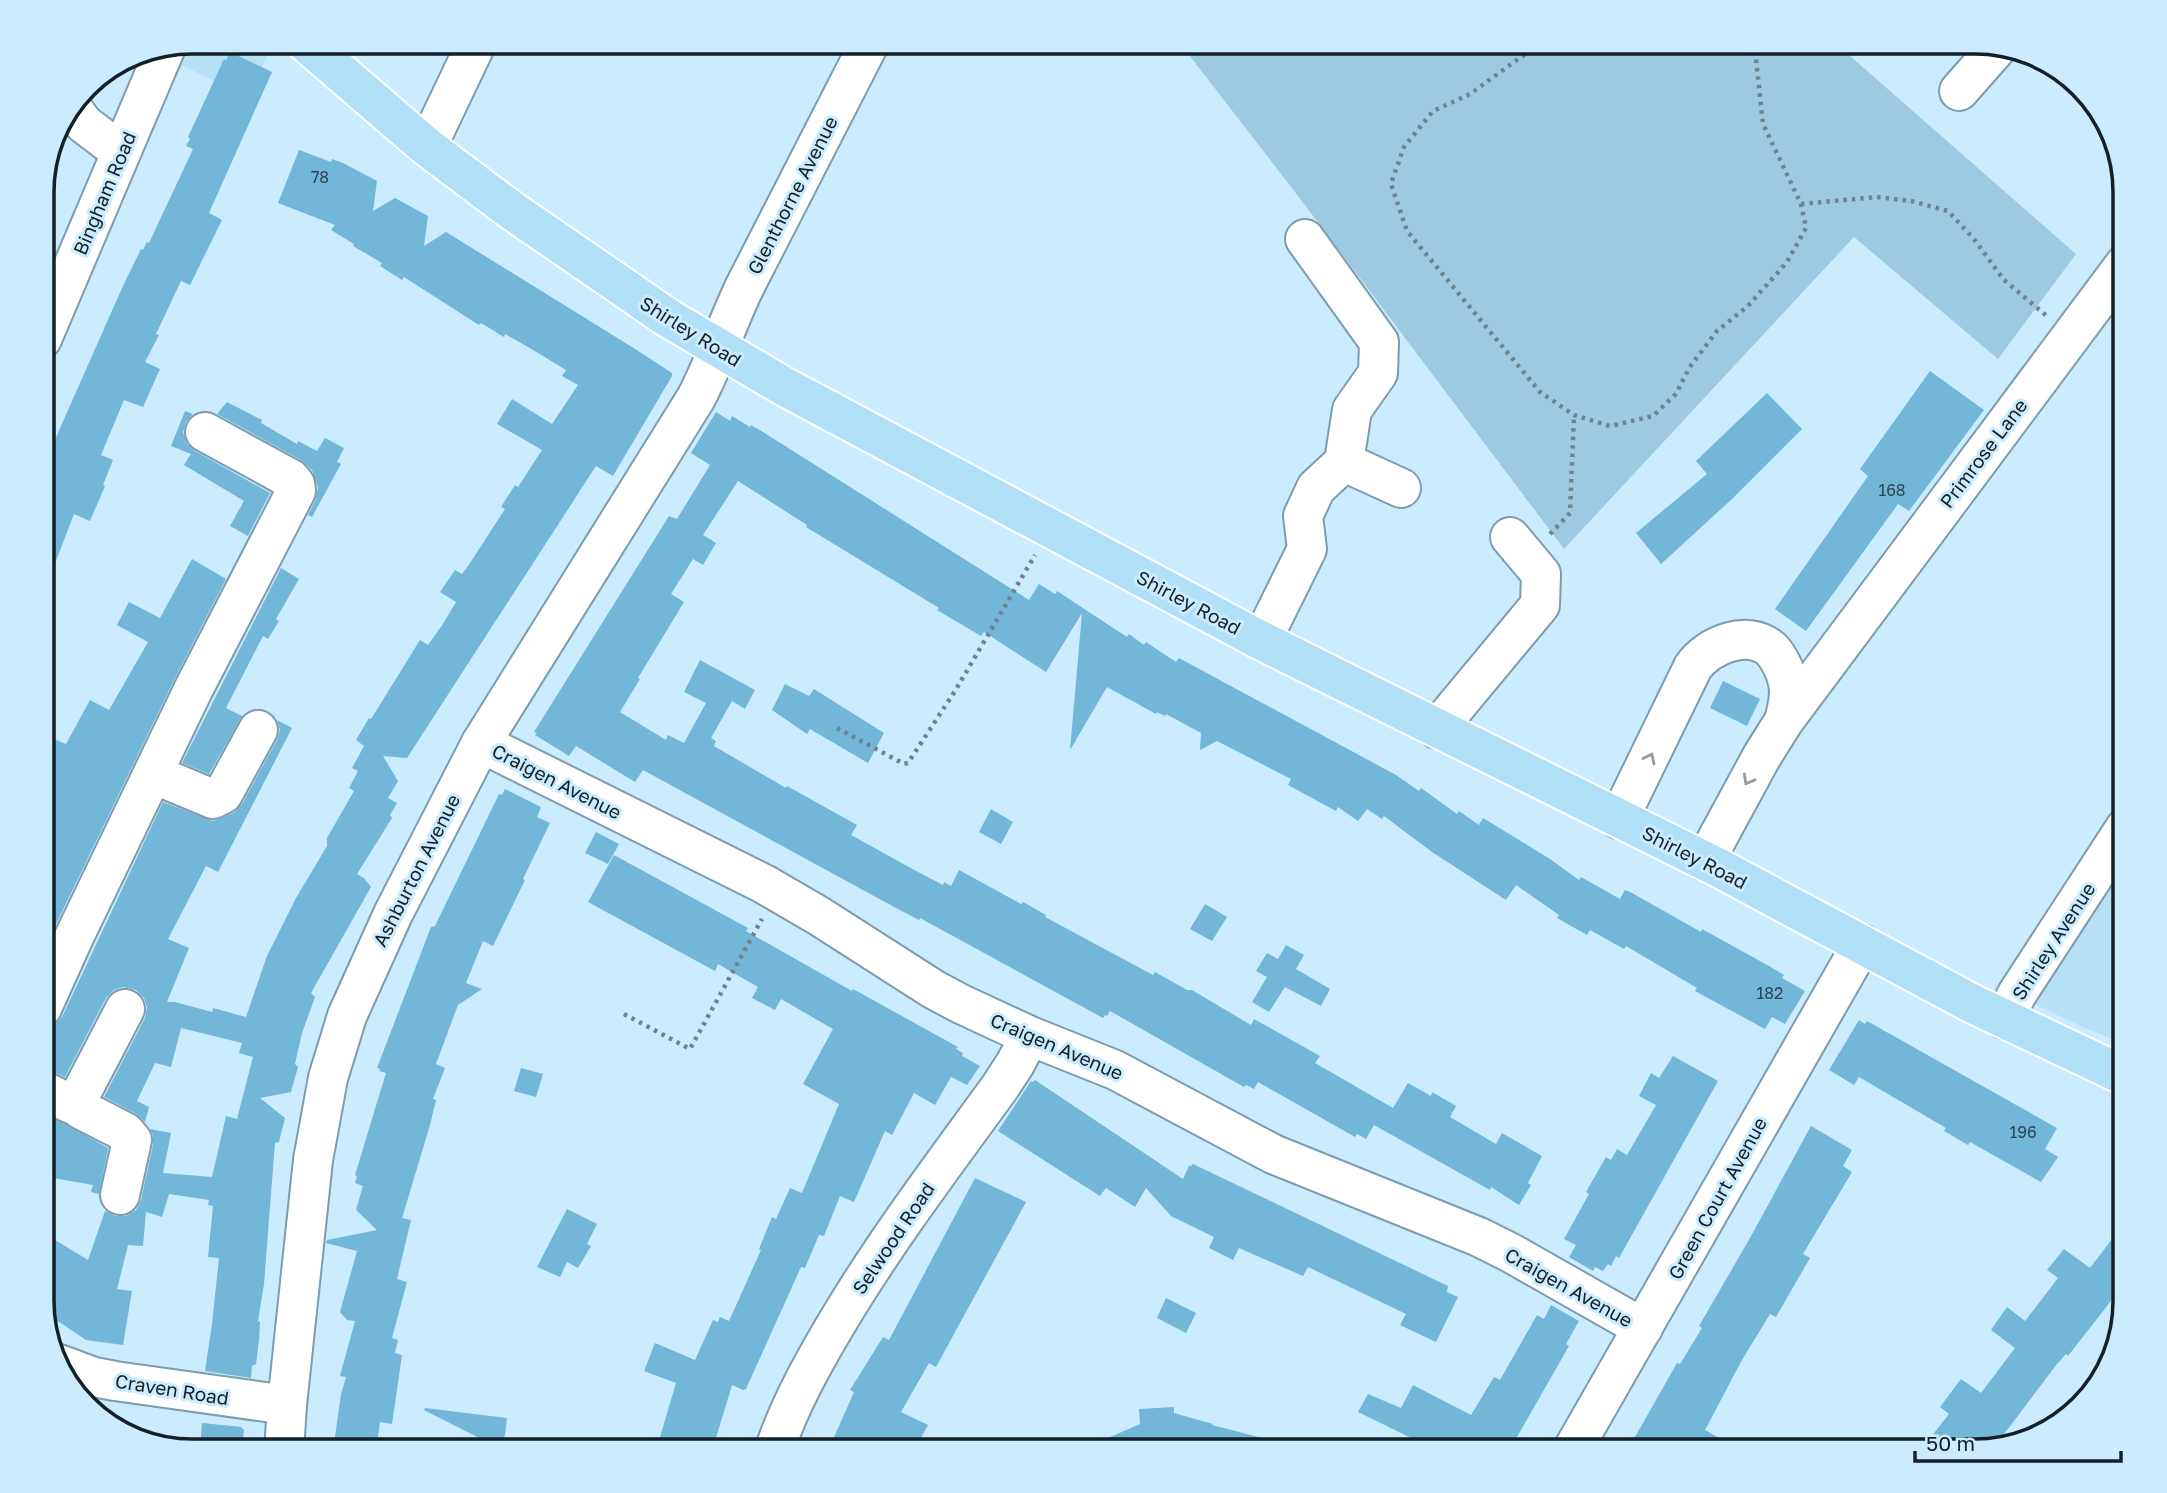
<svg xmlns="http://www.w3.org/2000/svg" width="2167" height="1493" viewBox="0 0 2167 1493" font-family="'Golos Text',sans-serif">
	<rect width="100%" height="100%" fill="#caecfe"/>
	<g fill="#b6e0f6">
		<path d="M 193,42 L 280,42 L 269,52 L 247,97 L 151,50 Z"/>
		<path d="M 2125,847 L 2125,1044 L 2078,1025 L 2022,998 Z"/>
	</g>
	<path fill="#9dcae2" d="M 1179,42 L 1846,42 L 1841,48 L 2076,254 L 1998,359 L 1854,237 L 1564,549 L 1298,196 Z"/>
	<g fill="#72b6d8">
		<path d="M 230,52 L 272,72 L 209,213 L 222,220 L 190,285 L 181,281 L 156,334 L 159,335 L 145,362 L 160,369 L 143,407 L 124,400 L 101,455 L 113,460 L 103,485 L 105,486 L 90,521 L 74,514 L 44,592 L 42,591 L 42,469 L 122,288 L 141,249 L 143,250 L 147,242 L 149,243 L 193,149 L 186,146 L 190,139 L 188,137 L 224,59 L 226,60 Z"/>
		<path d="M 299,150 L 331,162 L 332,159 L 343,163 L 377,181 L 373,211 L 395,198 L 428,216 L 424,246 L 446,232 L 632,347 L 672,373 L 672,376 L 613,476 L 596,466 L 407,758 L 383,756 L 398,781 L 388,798 L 397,803 L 390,815 L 392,818 L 357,874 L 364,878 L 371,887 L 311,993 L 315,997 L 302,1033 L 295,1064 L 298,1067 L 291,1092 L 260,1098 L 285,1118 L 279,1142 L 275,1143 L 264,1284 L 258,1321 L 260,1322 L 259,1340 L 256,1364 L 252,1366 L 251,1378 L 205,1371 L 212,1324 L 219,1258 L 208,1257 L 213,1206 L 208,1205 L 209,1200 L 169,1194 L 162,1217 L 146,1212 L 143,1246 L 128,1245 L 117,1289 L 132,1291 L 123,1345 L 86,1340 L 43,1311 L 42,1232 L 88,1260 L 105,1211 L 115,1216 L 126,1216 L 136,1210 L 141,1200 L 153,1145 L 153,1135 L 150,1129 L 171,1133 L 163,1173 L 212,1177 L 226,1116 L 237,1119 L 253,1057 L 239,1053 L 242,1043 L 181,1028 L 171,1067 L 155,1063 L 137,1101 L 149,1107 L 145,1122 L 135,1113 L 104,1097 L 145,1018 L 147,1007 L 144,998 L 136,990 L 123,987 L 114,990 L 106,998 L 65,1077 L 42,1068 L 42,1045 L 50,1027 L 55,1025 L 62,1017 L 163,802 L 213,821 L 233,813 L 242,804 L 277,740 L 280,730 L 277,720 L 292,728 L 218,872 L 206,866 L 168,939 L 189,948 L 167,1002 L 175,1002 L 212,1012 L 213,1008 L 246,1017 L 267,956 L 296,898 L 327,846 L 327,838 L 354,791 L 349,788 L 358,771 L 352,768 L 364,746 L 356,740 L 369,718 L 371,719 L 420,640 L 428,645 L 443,624 L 456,602 L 440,592 L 455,570 L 462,574 L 470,563 L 505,509 L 501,507 L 515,485 L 518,487 L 542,450 L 497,424 L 512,399 L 552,424 L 578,385 L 562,376 L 566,370 L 528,347 L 505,334 L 504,337 L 481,323 L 479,325 L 404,277 L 402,280 L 380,266 L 382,263 L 353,246 L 354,244 L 331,230 L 335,225 L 278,203 Z"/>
		<path d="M 1930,371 L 1984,410 L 1909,511 L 1898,504 L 1806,631 L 1775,609 L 1868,476 L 1860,469 Z"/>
		<path d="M 1767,393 L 1802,429 L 1732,499 L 1661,564 L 1636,533 L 1707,474 L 1696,461 Z"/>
		<path d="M 227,402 L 262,420 L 261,423 L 297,444 L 298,441 L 317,451 L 325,438 L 344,448 L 337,462 L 341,464 L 312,517 L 308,515 L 315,501 L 318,488 L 312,470 L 301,460 L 217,414 Z"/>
		<path d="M 185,411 L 193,414 L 186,422 L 183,432 L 187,444 L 195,451 L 270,493 L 248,536 L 230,526 L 244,501 L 184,465 L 191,454 L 171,446 Z"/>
		<path d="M 716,412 L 730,421 L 732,416 L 750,427 L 751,425 L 763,432 L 1029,600 L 1039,584 L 1055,594 L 1057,591 L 1127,637 L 1129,634 L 1144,645 L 1146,642 L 1176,662 L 1179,658 L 1396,775 L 1419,791 L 1421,788 L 1457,814 L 1459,811 L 1479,825 L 1483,818 L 1550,859 L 1579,880 L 1581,877 L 1620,899 L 1625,890 L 1632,893 L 1701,932 L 1702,929 L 1769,966 L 1784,975 L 1782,978 L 1805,991 L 1785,1024 L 1772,1017 L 1765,1029 L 1695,991 L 1697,988 L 1626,946 L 1624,949 L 1590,930 L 1587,935 L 1557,918 L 1559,915 L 1516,885 L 1506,900 L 1432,852 L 1384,816 L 1382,819 L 1367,809 L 1358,821 L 1338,807 L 1336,811 L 1288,785 L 1291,779 L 1217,741 L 1200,750 L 1201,733 L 1166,714 L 1165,716 L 1157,712 L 1156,714 L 1107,687 L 1070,750 L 1082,613 L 1046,672 L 984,632 L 981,636 L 937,610 L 939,608 L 806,527 L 807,525 L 738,481 L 703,535 L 716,543 L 703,565 L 693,559 L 671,594 L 684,602 L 638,678 L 640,679 L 620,712 L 666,740 L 668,735 L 684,743 L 706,703 L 684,692 L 700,660 L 755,690 L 745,709 L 732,701 L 711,738 L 716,741 L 714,746 L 786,788 L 787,786 L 857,825 L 851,835 L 918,872 L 943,885 L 944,882 L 951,886 L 959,870 L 1021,904 L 1023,902 L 1046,915 L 1045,917 L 1153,975 L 1155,972 L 1187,990 L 1192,990 L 1251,1025 L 1254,1019 L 1320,1056 L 1315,1063 L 1393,1108 L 1408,1083 L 1431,1096 L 1432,1092 L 1456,1106 L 1450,1117 L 1496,1144 L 1502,1133 L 1542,1156 L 1528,1183 L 1531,1185 L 1519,1205 L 1491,1187 L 1490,1190 L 1374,1125 L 1366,1139 L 1357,1134 L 1355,1137 L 1258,1082 L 1254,1089 L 1246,1085 L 1244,1087 L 1110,1011 L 1107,1016 L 1105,1015 L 1103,1018 L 920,918 L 919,920 L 896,908 L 643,770 L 635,782 L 576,746 L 569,756 L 535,735 L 537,733 L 534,732 L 669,516 L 677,519 L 710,465 L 691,453 Z"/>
		<path d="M 192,559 L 226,579 L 175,678 L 45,947 L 42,946 L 42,797 L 56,767 L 46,763 L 56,740 L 66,744 L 90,700 L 109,710 L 148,642 L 117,625 L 129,602 L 160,618 Z"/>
		<path d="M 281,568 L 299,579 L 276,619 L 279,621 L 268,639 L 263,636 L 226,708 L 242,716 L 209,774 L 182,763 Z"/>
		<path d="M 1723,681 L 1760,699 L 1747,726 L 1710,708 Z"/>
		<path d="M 785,684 L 809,696 L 814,689 L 884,733 L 868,763 L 810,729 L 807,734 L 772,710 Z"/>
		<path d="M 505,789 L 541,807 L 537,817 L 550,823 L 523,879 L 525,880 L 493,946 L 483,941 L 466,983 L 482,989 L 458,1005 L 436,1064 L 445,1068 L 433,1099 L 436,1100 L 430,1125 L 402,1218 L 411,1220 L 397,1279 L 407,1282 L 392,1338 L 398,1340 L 395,1353 L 402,1355 L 392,1424 L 380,1422 L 376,1451 L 333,1451 L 341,1394 L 346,1377 L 340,1376 L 355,1321 L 347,1320 L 340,1312 L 357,1251 L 326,1243 L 327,1240 L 377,1230 L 356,1210 L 363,1186 L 355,1183 L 357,1176 L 355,1175 L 386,1073 L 379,1071 L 380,1069 L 377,1068 L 431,927 L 435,926 L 499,794 L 502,795 Z"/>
		<path d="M 991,809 L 1013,822 L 1001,844 L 979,832 Z"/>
		<path d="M 596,832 L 619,844 L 608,864 L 585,853 Z"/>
		<path d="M 614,855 L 748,928 L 746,931 L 852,991 L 853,989 L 958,1047 L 956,1049 L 963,1053 L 962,1056 L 980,1066 L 967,1085 L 951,1077 L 935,1105 L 914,1093 L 892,1135 L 885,1131 L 854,1202 L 840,1196 L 824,1236 L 819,1235 L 805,1268 L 801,1267 L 746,1389 L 743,1390 L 732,1385 L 712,1451 L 682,1451 L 658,1444 L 676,1383 L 644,1371 L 655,1343 L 695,1360 L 713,1320 L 718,1322 L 720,1317 L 729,1321 L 761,1250 L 759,1249 L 772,1217 L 776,1219 L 790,1188 L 802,1193 L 839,1104 L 803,1084 L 833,1029 L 781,999 L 775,1010 L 752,998 L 758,987 L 718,964 L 715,971 L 588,902 Z"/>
		<path d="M 1205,904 L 1227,917 L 1212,941 L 1190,929 Z"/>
		<path d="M 1286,945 L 1304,955 L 1296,969 L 1330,989 L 1321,1006 L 1285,987 L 1269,1012 L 1252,1002 L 1267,977 L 1256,971 L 1267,953 L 1278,959 Z"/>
		<path d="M 1859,1020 L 1865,1024 L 1867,1021 L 2057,1128 L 2045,1149 L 2058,1157 L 2041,1182 L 1970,1142 L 1968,1145 L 1944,1131 L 1946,1128 L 1859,1077 L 1854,1085 L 1829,1070 Z"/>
		<path d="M 1673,1056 L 1718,1081 L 1619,1258 L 1616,1256 L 1611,1266 L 1608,1264 L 1603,1271 L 1595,1267 L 1593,1271 L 1569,1257 L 1576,1245 L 1564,1239 L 1589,1194 L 1586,1192 L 1606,1157 L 1611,1160 L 1617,1149 L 1627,1155 L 1656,1105 L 1639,1096 L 1651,1073 L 1659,1078 Z"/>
		<path d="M 521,1068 L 543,1074 L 536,1097 L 514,1091 Z"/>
		<path d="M 1035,1080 L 1183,1179 L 1189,1166 L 1191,1166 L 1193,1164 L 1448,1286 L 1447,1292 L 1458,1297 L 1436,1342 L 1400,1325 L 1406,1314 L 1308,1267 L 1303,1276 L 1239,1248 L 1233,1260 L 1209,1248 L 1214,1237 L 1171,1216 L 1146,1188 L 1135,1207 L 1106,1188 L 1100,1196 L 998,1131 L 1031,1081 L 1033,1082 Z"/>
		<path d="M 42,1114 L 65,1124 L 108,1148 L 99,1194 L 91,1192 L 93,1185 L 42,1176 Z"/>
		<path d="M 1811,1126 L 1852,1150 L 1843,1166 L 1852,1172 L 1803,1254 L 1810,1258 L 1776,1317 L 1770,1314 L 1742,1360 L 1705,1430 L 1742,1451 L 1627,1451 L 1677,1363 L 1680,1364 L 1702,1328 L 1699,1326 L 1750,1238 Z"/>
		<path d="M 975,1178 L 1026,1202 L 936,1367 L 929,1363 L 901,1412 L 928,1425 L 914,1451 L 828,1451 L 854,1392 L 850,1390 L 883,1337 L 889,1340 Z"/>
		<path d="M 567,1209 L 597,1224 L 587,1244 L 591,1246 L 578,1268 L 567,1262 L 560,1277 L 537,1267 Z"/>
		<path d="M 2125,1222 L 2125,1283 L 2068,1356 L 2066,1354 L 2057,1364 L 1995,1446 L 1975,1451 L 1920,1451 L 1949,1414 L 1940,1407 L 1961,1379 L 1981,1393 L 2015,1348 L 1991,1330 L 2007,1307 L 2025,1321 L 2058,1278 L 2047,1270 L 2064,1249 L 2090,1268 Z"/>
		<path d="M 1166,1298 L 1196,1313 L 1186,1333 L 1157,1318 Z"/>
		<path d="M 1551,1305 L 1579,1321 L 1566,1344 L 1569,1346 L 1509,1451 L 1438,1451 L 1358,1412 L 1368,1394 L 1401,1408 L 1413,1385 L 1471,1415 L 1494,1377 L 1500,1380 L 1537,1315 L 1544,1319 Z"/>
		<path d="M 1174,1407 L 1174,1413 L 1213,1424 L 1212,1425 L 1282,1443 L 1281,1451 L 1078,1451 L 1140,1424 L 1139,1409 Z"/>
		<path d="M 425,1408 L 507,1418 L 505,1435 L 499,1448 L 424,1410 Z"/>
		<path d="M 202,1423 L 242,1427 L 242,1429 L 244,1429 L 242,1451 L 200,1451 Z"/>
	</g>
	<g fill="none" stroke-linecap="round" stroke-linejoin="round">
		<g stroke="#7d9cad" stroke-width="42">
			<g id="minor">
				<path d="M 1959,91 L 1996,49"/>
				<path d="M 72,108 L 84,124 L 121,152"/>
				<path d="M 427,147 L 477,42"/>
				<path d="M 42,339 L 166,47"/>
				<path d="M 1344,462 L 1401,488"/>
				<path d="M 1262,640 L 1307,549 L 1303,516 L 1316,488 L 1344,462 L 1352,410 L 1378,373 L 1379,342 L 1305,239"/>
				<path d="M 1437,729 L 1540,605 L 1541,574 L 1510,537"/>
				<path d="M 481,743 L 764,884 L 819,916 L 933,989 L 961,1004 L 1030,1036 L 1115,1070 L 1273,1154 L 1479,1237 L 1511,1253 L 1643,1328"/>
				<path d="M 153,774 L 213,799 L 223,794 L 258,730"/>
				<path d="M 1619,819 L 1693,667 C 1708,645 1748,629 1771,649 C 1779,657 1786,672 1788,683 C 1791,696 1787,709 1784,721"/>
				<path d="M 1705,861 L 1762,756 L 1784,721 L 2125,264"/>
				<path d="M 42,1008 L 74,937 L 194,688 L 296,491 L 295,484 L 291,479 L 205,432"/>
				<path d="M 2004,1019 L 2017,994 L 2125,828"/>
				<path d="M 42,1090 L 71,1104 L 76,1103 L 125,1009"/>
				<path d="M 76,1103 L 80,1109 L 125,1132 L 132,1140 L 120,1195"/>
				<path d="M 59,1364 L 94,1377 L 115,1381 L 287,1405"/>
				<path d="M 284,1451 L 287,1405 L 313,1160 L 328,1078 L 347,1016 L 393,914 L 481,743 L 696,398 C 715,362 727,323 745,286 L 870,42"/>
				<path d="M 774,1451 C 790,1404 813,1363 838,1321 C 887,1239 944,1164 1000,1087 L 1015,1064 L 1030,1036"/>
				<path d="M 1572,1451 L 1862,944"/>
			</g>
		</g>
		<g stroke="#fff" stroke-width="42">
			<path id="major" d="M 305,42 L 427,147 L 511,210 L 668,318 L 785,387 L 1258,639 L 1719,868 L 1971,1003 L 2125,1076"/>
		</g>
		<g stroke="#6e8491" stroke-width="4.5" stroke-dasharray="3.5 5" stroke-linecap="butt">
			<path d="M 1536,42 L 1532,49 L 1470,94 L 1433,111 L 1404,147 L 1391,184 L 1407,231 L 1540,392 L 1574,415 L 1610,426 L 1653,416 L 1676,394 L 1689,368 L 1717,331 L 1748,306 L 1787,262 L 1806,228 L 1801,204 L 1763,124 L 1756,59 L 1761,42"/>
			<path d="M 1801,204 L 1877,197 L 1911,201 L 1948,211 L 1974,239 L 2004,280 L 2048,317"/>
			<path d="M 1550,534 L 1570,513 L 1574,415"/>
			<path d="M 837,728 L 904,764 L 908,763 L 955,691 L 1035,555"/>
			<path d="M 624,1014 L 690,1049 L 762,919"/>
			<path d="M 110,1426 L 111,1413"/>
		</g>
		<use href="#minor" stroke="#fff" stroke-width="38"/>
		<use href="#major" stroke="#b0dff7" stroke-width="38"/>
	</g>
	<defs><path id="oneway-chevron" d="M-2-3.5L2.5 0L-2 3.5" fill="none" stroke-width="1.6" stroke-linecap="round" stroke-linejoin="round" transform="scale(1.75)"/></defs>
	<g stroke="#959b9e">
		<use href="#oneway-chevron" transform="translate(1650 758) rotate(-64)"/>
		<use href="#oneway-chevron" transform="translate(1748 780) rotate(119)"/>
	</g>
	<g text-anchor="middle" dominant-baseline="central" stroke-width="6" stroke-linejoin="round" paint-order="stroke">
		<g font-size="16" fill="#2c4653">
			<text x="320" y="177">78</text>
			<text x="1892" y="490">168</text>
			<text x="1770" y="993">182</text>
			<text x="2023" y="1132">196</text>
		</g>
		<g font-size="19" fill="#142027" stroke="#caecfe">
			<text transform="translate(104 193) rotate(-67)">Bingham Road</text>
			<text transform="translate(792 195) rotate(-63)">Glenthorne Avenue</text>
			<text transform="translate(691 331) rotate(32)">Shirley Road</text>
			<text transform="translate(1983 453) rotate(-53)">Primrose Lane</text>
			<text transform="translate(1189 602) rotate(28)">Shirley Road</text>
			<text transform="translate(557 781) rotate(27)">Craigen Avenue</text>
			<text transform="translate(1695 857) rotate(27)">Shirley Road</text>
			<text transform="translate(416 870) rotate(-63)">Ashburton Avenue</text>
			<text transform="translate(2053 941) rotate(-57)">Shirley Avenue</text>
			<text transform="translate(1057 1046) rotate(23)">Craigen Avenue</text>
			<text transform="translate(1717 1198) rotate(-61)">Green Court Avenue</text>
			<text transform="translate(893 1238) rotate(-56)">Selwood Road</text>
			<text transform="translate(1569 1287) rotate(29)">Craigen Avenue</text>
			<text transform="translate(172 1389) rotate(9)">Craven Road</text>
		</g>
	</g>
	<path d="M0 0H2167V1493H0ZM192 54H1975A138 138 0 0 1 2113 192V1301A138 138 0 0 1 1975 1439H192A138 138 0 0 1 54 1301V192A138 138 0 0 1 192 54Z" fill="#caecfe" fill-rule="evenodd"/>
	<path fill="none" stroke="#142027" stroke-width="3.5" d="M192 54H1975A138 138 0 0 1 2113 192V1301A138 138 0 0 1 1975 1439H192A138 138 0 0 1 54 1301V192A138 138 0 0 1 192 54Z"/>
	<path d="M1915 1451v10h206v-10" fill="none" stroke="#142027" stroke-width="3.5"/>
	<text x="1926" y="1451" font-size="21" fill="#142027" stroke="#caecfe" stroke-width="5" paint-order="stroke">50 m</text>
</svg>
